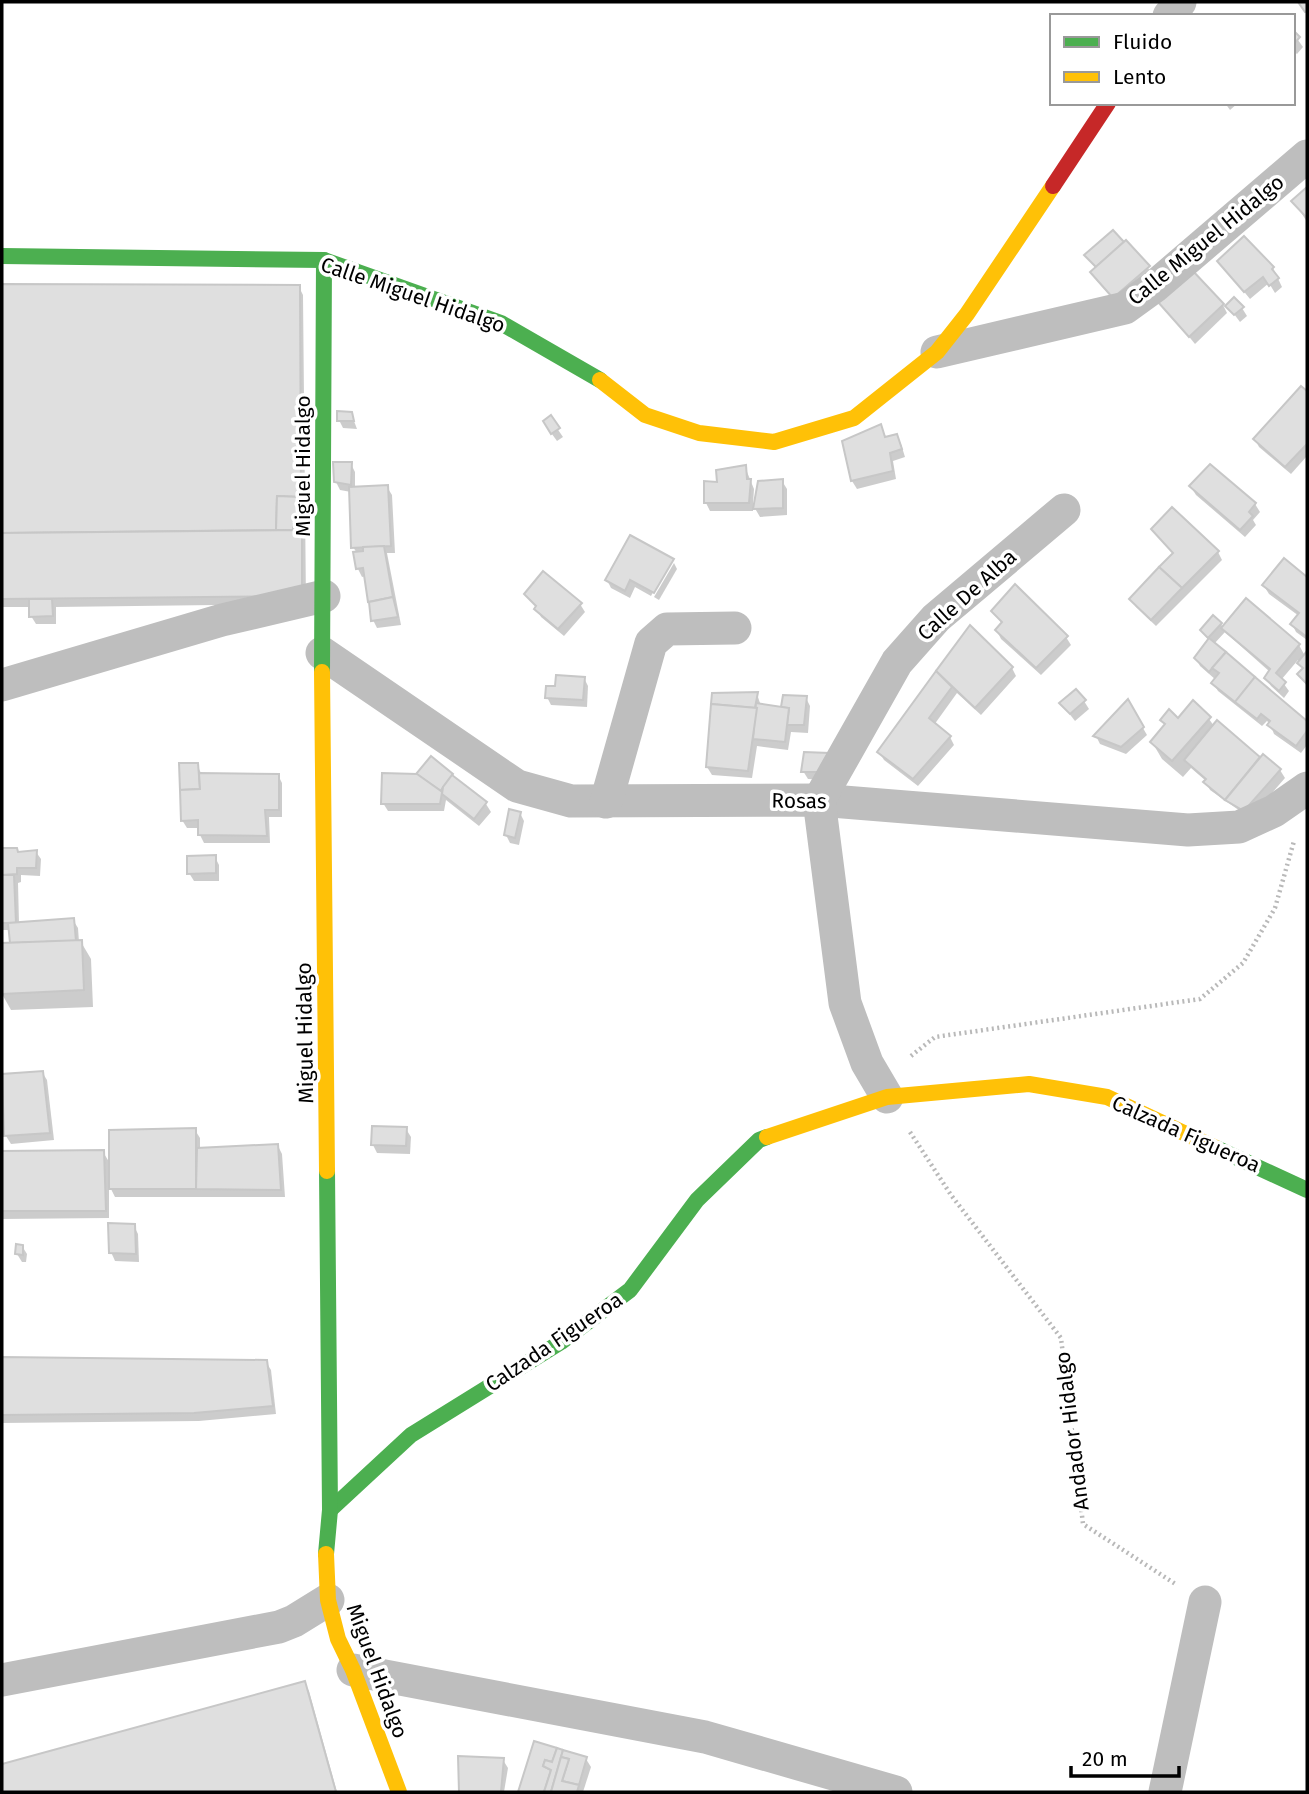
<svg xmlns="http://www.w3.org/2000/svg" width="1309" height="1794" viewBox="0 0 1309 1794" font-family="'Fira Sans',sans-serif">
	<rect width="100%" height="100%" fill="#fff"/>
	<g fill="#0003">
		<path d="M 1293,33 L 1303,47 L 1297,54 L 1293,51 Z"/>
		<path d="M 1225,103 L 1238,103 L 1230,110 Z"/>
		<path d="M 1307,189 L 1307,222 L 1294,201 Z"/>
		<path d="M 1113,232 L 1148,268 L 1153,275 L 1119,305 L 1097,281 L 1093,273 L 1096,269 L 1086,255 Z"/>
		<path d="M 1219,261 L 1273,268 L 1282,287 L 1275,293 L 1269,283 L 1250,299 Z"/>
		<path d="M 1192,272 L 1223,305 L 1227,313 L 1195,344 L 1161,302 Z"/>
		<path d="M 2,285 L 299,287 L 303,295 L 306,604 L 56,607 L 56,624 L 36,624 L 31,616 L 31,607 L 2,607 Z"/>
		<path d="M 1228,306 L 1242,308 L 1247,316 L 1240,322 Z"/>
		<path d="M 1301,388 L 1307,393 L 1307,456 L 1291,474 L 1259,447 L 1255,439 Z"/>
		<path d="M 351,413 L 357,429 L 343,428 L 339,420 Z"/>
		<path d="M 550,418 L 563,437 L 557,441 L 549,430 Z"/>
		<path d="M 880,426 L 886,439 L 897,436 L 901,444 L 905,457 L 893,461 L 896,479 L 857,489 L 852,481 Z"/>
		<path d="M 351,464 L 355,472 L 355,489 L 387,487 L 392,495 L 395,553 L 387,553 L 401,625 L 377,628 L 373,620 L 366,576 L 362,577 L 358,569 L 357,553 L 353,547 L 351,492 L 340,490 L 336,482 Z"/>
		<path d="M 1210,466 L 1255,504 L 1260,512 L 1253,520 L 1256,525 L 1245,537 L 1196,495 L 1191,487 Z"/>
		<path d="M 745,467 L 754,489 L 753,504 L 756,504 L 782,481 L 787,489 L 787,515 L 760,517 L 753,505 L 753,511 L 710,511 L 706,503 L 719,484 Z"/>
		<path d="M 1153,529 L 1218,552 L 1222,560 L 1156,626 L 1136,607 L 1131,599 L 1174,554 Z"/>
		<path d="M 672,561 L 673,562 L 670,562 L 651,596 L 635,587 L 630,598 L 611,588 L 607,580 Z"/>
		<path d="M 1285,561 L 1307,579 L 1307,640 L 1296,632 L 1292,624 L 1299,616 L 1269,594 L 1264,586 Z"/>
		<path d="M 674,563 L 677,569 L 659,600 L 654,597 Z"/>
		<path d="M 526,594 L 580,604 L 585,612 L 564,636 L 541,617 L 537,608 Z"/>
		<path d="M 993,611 L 1066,637 L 1071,645 L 1041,675 L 1001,639 L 997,631 L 1002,624 Z"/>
		<path d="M 1221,624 L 1223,628 L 1299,645 L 1305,656 L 1307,653 L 1307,686 L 1299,675 L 1304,670 L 1298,660 L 1281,680 L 1289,691 L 1284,698 L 1271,686 L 1266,678 L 1270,672 L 1225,632 L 1214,644 L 1307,723 L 1307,745 L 1301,753 L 1274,734 L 1270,724 L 1267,721 L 1262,726 L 1218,691 L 1213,683 L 1216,680 L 1200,666 L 1196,658 L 1209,641 L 1202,631 Z"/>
		<path d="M 970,628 L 1012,668 L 1016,676 L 981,715 L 957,693 L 934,725 L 950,737 L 954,745 L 918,786 L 884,760 L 879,752 Z"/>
		<path d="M 584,678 L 588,686 L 587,707 L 551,705 L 547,697 Z"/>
		<path d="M 757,694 L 761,706 L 783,709 L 806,698 L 810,706 L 808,733 L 791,732 L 788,750 L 757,746 L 752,778 L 712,775 L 707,767 Z"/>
		<path d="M 1084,701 L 1089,709 L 1075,721 L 1061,703 Z"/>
		<path d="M 1128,702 L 1147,735 L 1126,754 L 1100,744 L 1096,736 Z"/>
		<path d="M 1209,719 L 1214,726 L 1217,723 L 1260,759 L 1263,757 L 1280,770 L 1285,778 L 1250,818 L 1210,790 L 1206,781 L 1191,768 L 1183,777 L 1162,759 L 1152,742 L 1166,726 L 1162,720 Z"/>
		<path d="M 828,755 L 830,780 L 808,779 L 803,771 Z"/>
		<path d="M 431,758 L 486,804 L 491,812 L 479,826 L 446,800 L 444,811 L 388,811 L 383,803 L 418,775 Z"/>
		<path d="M 197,765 L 202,775 L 278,775 L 282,783 L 282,817 L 269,817 L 270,843 L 204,843 L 200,835 L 200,828 L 187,828 L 182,820 Z"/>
		<path d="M 520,813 L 524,821 L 519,845 L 510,843 L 506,835 Z"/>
		<path d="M 2,850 L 16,850 L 18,854 L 36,852 L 41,859 L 40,876 L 21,875 L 21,882 L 18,883 L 19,923 L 73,920 L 78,928 L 79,942 L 81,942 L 91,959 L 93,1007 L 11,1010 L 2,994 L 2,945 L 13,945 L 10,930 L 2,930 Z"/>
		<path d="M 215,857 L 219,865 L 219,881 L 194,881 L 189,873 Z"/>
		<path d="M 42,1072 L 47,1080 L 54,1140 L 11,1144 L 6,1136 L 2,1075 Z"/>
		<path d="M 406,1129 L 411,1137 L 410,1154 L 377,1153 L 373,1145 Z"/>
		<path d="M 195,1130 L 200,1138 L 200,1150 L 278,1146 L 282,1154 L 285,1197 L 115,1197 L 109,1185 L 109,1218 L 2,1219 L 2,1152 L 103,1152 L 111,1165 Z"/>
		<path d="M 134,1226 L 138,1234 L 139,1262 L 115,1261 L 111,1252 Z"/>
		<path d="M 22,1246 L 27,1254 L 26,1262 L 22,1262 L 17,1254 Z"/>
		<path d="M 2,1359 L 266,1362 L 271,1370 L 276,1414 L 199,1421 L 2,1423 Z"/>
		<path d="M 304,1683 L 309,1691 L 337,1792 L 2,1792 L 2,1766 Z"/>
		<path d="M 535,1743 L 586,1759 L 591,1767 L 583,1792 L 520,1792 Z"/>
		<path d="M 459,1758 L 503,1760 L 508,1768 L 504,1792 L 461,1792 Z"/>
	</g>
	<g fill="#dfdfdf" stroke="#c7c7c7" stroke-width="2">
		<path d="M 1298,2 L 1307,2 L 1307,11 L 1305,12 Z"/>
		<path d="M 1293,30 L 1300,37 L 1293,45 Z"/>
		<path d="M 1307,187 L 1307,218 L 1291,201 Z"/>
		<path d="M 1113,230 L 1124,242 L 1096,267 L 1084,255 Z"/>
		<path d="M 1244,236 L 1274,267 L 1272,269 L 1279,278 L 1269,286 L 1263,277 L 1244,292 L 1217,261 Z"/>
		<path d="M 1126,240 L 1150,266 L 1113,298 L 1090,272 Z"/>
		<path d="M 1192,270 L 1224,304 L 1189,337 L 1158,302 Z"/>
		<path d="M 2,284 L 300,285 L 301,497 L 277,496 L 276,530 L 2,533 Z"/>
		<path d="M 1234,297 L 1244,307 L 1234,315 L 1225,306 Z"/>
		<path d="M 1301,386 L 1307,391 L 1307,444 L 1285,467 L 1253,439 Z"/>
		<path d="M 337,411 L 352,412 L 354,421 L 337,421 Z"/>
		<path d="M 551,415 L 560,428 L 551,434 L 543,421 Z"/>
		<path d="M 881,424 L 885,437 L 897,434 L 902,449 L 890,453 L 893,471 L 851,481 L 842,441 Z"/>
		<path d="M 333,462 L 352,462 L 351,485 L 334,482 Z"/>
		<path d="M 1210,464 L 1256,503 L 1249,512 L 1253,516 L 1240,530 L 1189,486 Z"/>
		<path d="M 746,465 L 747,479 L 751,479 L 749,503 L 704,503 L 704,481 L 717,482 L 716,470 Z"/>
		<path d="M 783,479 L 783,508 L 753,509 L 758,481 Z"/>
		<path d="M 388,485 L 391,546 L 351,548 L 349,487 Z"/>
		<path d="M 277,496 L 301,497 L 302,524 L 293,524 L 293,530 L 276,530 Z"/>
		<path d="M 1172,507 L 1219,551 L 1182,588 L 1159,567 L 1173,553 L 1151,529 Z"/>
		<rect x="293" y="524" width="9" height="6"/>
		<path d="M 302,530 L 302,596 L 2,599 L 2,533 Z"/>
		<path d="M 630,535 L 674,559 L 654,593 L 630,580 L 625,591 L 605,580 Z"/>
		<path d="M 384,546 L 393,597 L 368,602 L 363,568 L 356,569 L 353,552 L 363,551 L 363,547 Z"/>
		<path d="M 1284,558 L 1307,577 L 1307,637 L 1290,624 L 1299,613 L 1262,585 Z"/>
		<path d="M 1159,567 L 1182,588 L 1151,620 L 1129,599 Z"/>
		<path d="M 543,571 L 582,603 L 558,629 L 534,609 L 536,606 L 524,594 Z"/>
		<path d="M 1015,584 L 1068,636 L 1036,668 L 995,630 L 1002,622 L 991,611 Z"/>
		<path d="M 393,597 L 398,617 L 371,621 L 369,602 Z"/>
		<path d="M 1246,598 L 1300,644 L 1276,673 L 1286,682 L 1279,691 L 1264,678 L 1270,669 L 1221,628 Z"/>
		<path d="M 29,599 L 52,599 L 53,616 L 29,617 Z"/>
		<path d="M 1213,615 L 1222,623 L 1208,638 L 1200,630 Z"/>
		<path d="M 970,625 L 1013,667 L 975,708 L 936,671 Z"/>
		<path d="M 1209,638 L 1226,652 L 1209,672 L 1194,658 Z"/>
		<path d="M 1307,651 L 1307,684 L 1297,674 L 1303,668 L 1297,663 Z"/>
		<path d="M 1226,652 L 1255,677 L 1235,702 L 1211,683 L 1219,673 L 1212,668 Z"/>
		<path d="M 936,671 L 952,687 L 929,718 L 951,736 L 913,779 L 877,752 Z"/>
		<path d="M 556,675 L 585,677 L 583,700 L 545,698 L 546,686 L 555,686 Z"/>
		<path d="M 1255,677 L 1307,721 L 1307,731 L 1296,746 L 1267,725 L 1270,721 L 1261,714 L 1257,719 L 1235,702 Z"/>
		<path d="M 1076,689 L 1086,700 L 1070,714 L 1059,703 Z"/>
		<path d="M 758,692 L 755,708 L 711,704 L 712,693 Z"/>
		<path d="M 783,695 L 807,696 L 804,725 L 787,725 L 789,708 L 781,707 Z"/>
		<path d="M 1128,699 L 1144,727 L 1121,747 L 1093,736 Z"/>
		<path d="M 1193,700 L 1211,717 L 1172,761 L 1150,742 L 1165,724 L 1160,720 L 1169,709 L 1178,718 Z"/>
		<path d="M 756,703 L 789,708 L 785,742 L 753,739 Z"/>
		<path d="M 711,704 L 757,708 L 748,771 L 706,767 Z"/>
		<path d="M 1217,720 L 1260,757 L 1225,800 L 1203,782 L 1206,779 L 1184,760 Z"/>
		<path d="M 804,752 L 829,753 L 826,772 L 801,772 Z"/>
		<path d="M 1263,754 L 1281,769 L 1244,811 L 1225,800 Z"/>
		<path d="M 431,756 L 453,774 L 441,791 L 416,774 Z"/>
		<path d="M 179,763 L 198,763 L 200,789 L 180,790 Z"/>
		<path d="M 199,773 L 279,774 L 279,810 L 265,810 L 267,836 L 198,835 L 198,820 L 181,821 L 180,790 L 200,789 Z"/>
		<path d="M 382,773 L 417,774 L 441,791 L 443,787 L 440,804 L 381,804 Z"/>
		<path d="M 452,775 L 487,802 L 474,819 L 442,794 L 443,787 Z"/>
		<path d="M 509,809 L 521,812 L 515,838 L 504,835 Z"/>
		<path d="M 2,848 L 17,848 L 18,852 L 37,850 L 36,868 L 17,868 L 17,874 L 2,875 Z"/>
		<path d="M 216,855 L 216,873 L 187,874 L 187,856 Z"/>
		<path d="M 2,875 L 14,875 L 16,923 L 2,923 Z"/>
		<path d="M 74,918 L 76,941 L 10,943 L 8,923 Z"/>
		<path d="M 82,940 L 84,990 L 2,994 L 2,943 Z"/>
		<path d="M 43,1071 L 50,1133 L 4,1136 L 2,1074 Z"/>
		<path d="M 372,1126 L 407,1127 L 406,1146 L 371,1145 Z"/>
		<path d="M 196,1128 L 196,1189 L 109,1189 L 109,1130 Z"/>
		<path d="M 278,1144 L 281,1190 L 196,1189 L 197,1148 Z"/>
		<path d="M 104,1150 L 106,1211 L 2,1211 L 2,1151 Z"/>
		<path d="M 108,1223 L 135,1224 L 136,1254 L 109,1253 Z"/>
		<path d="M 16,1244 L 23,1245 L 23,1255 L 15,1254 Z"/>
		<path d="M 2,1357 L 267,1360 L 273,1406 L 194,1413 L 2,1415 Z"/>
		<path d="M 305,1681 L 336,1792 L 2,1792 L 2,1764 Z"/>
		<path d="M 534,1741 L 557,1748 L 552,1762 L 545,1760 L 543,1766 L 551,1770 L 544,1792 L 518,1792 Z"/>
		<path d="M 557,1748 L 563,1750 L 551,1792 L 544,1792 L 551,1770 L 543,1766 L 545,1760 L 552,1762 Z"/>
		<path d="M 563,1750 L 587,1757 L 579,1785 L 562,1781 L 569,1759 L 561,1757 Z"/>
		<path d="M 458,1756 L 504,1758 L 501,1792 L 459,1792 Z"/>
		<path d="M 561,1757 L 569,1759 L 562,1781 L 579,1785 L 577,1792 L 551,1792 Z"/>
	</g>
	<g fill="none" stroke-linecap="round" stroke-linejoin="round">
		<g stroke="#b9b9b9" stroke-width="4.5" stroke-dasharray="2 3.5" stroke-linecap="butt">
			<path d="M 911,1056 L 935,1037 L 1200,999 L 1243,963 L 1275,908 L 1294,841"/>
			<path d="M 910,1132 L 951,1195 L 1061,1338 L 1083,1524 L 1177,1585"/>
		</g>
		<g stroke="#bebebe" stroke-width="33">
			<path d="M 1169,16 L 1180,2"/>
			<path d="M 937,352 L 1125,308 L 1154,287 L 1307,156"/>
			<path d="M 322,653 L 517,786 L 571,801 L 819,800 L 1188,830 L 1239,827 L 1274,811 L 1307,788"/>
			<path d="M 2,685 L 222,620 L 324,596"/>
			<path d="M 606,802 L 651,643 L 667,629 L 735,628"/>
			<path d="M 887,1097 L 867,1063 L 845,1003 L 819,800 L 897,662 L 936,618 L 1064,510"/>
			<path d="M 353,1670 L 705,1737 L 896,1792"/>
			<path d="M 2,1680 L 279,1627 L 294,1621 L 328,1600"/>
			<path d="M 1165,1792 L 1205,1602"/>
		</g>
		<g stroke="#4caf50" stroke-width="16">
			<path d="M 2,256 L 324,260 L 501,323 L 600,380"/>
			<path d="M 322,672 L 324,260"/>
			<path d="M 1216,1148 L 1307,1190"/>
			<path d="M 330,1510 L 411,1435 L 561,1342 L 630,1290 L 697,1200 L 759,1140 L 767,1137"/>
			<path d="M 326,1554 L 330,1510 L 327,1171"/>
		</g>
		<g stroke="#ffc107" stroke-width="16">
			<path d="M 600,380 L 645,415 L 699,433 L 774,442 L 854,418 L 937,352 L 967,314 L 1053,186"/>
			<path d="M 322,672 L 327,1171"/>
			<path d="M 767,1137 L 887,1097 L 1029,1084 L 1107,1097 L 1216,1148"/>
			<path d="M 326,1554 L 328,1600 L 338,1639 L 353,1670 L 399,1792"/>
		</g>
		<path stroke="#c62828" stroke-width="16" d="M 1053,186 L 1108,103"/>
	</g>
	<g text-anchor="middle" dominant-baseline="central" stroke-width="7" stroke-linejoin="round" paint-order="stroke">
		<g font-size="21" fill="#000" stroke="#fff">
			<text transform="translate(1206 240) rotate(-39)">Calle Miguel Hidalgo</text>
			<text transform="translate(413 295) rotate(19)">Calle Miguel Hidalgo</text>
			<text transform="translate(303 466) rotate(-90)">Miguel Hidalgo</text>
			<text transform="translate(967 595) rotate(-42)">Calle De Alba</text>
			<text transform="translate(799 801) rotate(1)">Rosas</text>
			<text transform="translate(305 1033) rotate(-91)">Miguel Hidalgo</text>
			<text transform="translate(1186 1134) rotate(24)">Calzada Figueroa</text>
			<text transform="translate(554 1342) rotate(-34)">Calzada Figueroa</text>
			<text transform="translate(1072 1431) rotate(-97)">Andador Hidalgo</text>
			<text transform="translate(377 1671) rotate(70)">Miguel Hidalgo</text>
		</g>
	</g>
	<rect width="1309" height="1794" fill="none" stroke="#000000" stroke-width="7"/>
	<rect x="1050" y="14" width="245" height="91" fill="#ffffff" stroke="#999999" stroke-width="2"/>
	<rect x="1064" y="37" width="35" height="10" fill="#4caf50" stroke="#999999" stroke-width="2"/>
	<text x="1113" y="49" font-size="21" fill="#000000">Fluido</text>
	<rect x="1064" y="72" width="35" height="10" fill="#ffc107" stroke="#999999" stroke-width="2"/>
	<text x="1113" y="84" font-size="21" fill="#000000">Lento</text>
	<path d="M1071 1766v10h108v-10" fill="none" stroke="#000000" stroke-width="3.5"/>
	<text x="1082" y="1766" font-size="21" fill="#000000" stroke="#ffffff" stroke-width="5" paint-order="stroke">20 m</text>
</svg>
